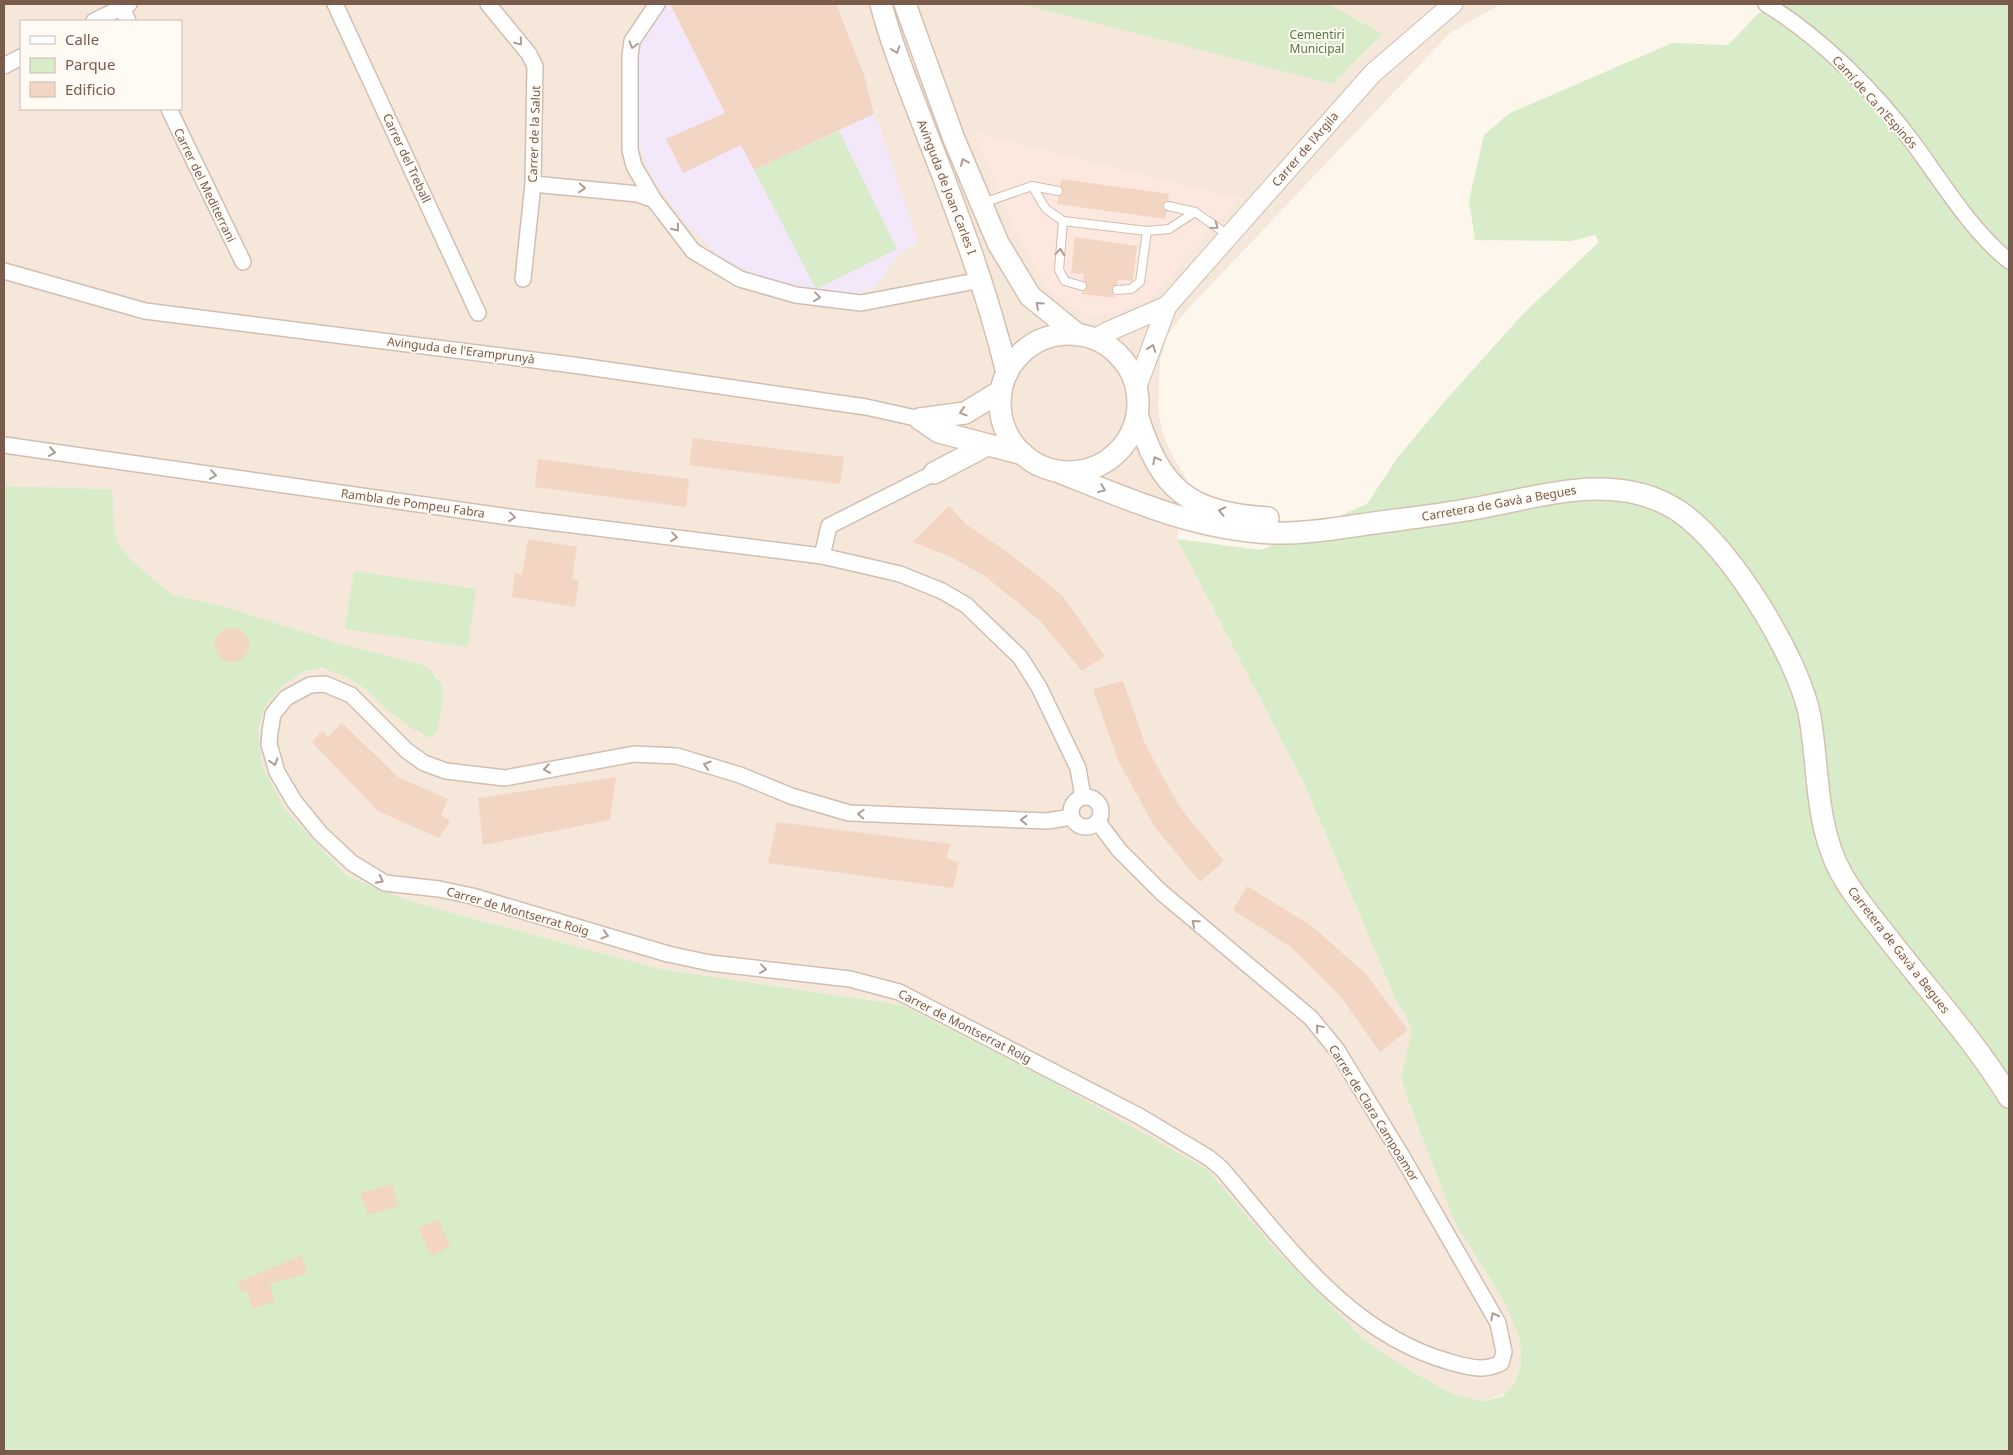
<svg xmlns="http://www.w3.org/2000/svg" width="2013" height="1455" viewBox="0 0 2013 1455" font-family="'Noto Sans',sans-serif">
	<rect width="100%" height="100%" fill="#fdf6ec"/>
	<path fill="#f5e8da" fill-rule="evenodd" d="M 4,4 L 1501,4 L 1450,33 L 1186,311 L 1167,336 L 1160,361 L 1158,407 L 1162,430 L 1169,449 L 1187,480 L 1177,539 L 1304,783 L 1397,1003 L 1406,1015 L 1412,1031 L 1411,1039 L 1401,1077 L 1408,1100 L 1455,1223 L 1504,1301 L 1520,1340 L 1521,1366 L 1518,1376 L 1509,1392 L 1485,1401 L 1459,1396 L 1440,1388 L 1382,1353 L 1362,1337 L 1276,1250 L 1208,1170 L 901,1005 L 660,969 L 412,902 L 347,876 L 284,808 L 262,764 L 260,753 L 258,730 L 265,706 L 282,686 L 296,676 L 313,668 L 331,670 L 347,677 L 368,691 L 392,714 L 421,735 L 438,678 L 423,665 L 335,642 L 220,605 L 173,595 L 132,561 L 118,543 L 115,534 L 111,489 L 4,486 ZM 21,21 L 181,21 L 181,109 L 21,109 Z"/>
	<path fill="#fde8e0" d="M 974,132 L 1239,198 L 1150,299 L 1118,313 L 1092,315 L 1071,306 L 1049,291 L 1015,231 Z"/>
	<path fill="#f3e8fa" d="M 668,4 L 836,4 L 864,75 L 874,114 L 880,127 L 918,243 L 899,253 L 876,287 L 857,295 L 785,288 L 719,257 L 682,219 L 648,171 L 637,139 L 640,41 Z"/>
	<g fill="#d8ecc9">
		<path d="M 1021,4 L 1329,4 L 1382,34 L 1333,84 Z"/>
		<path d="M 1771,4 L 2009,4 L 2009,1451 L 4,1451 L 4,486 L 112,489 L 115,534 L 118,543 L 132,561 L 173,595 L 220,605 L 335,642 L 423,665 L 431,671 L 442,685 L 443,699 L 437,732 L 430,738 L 414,730 L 392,714 L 368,691 L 347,677 L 322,668 L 305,671 L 282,686 L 265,706 L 258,730 L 262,764 L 284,808 L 347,876 L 412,902 L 660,969 L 901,1005 L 1039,1074 L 1208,1170 L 1276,1250 L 1362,1337 L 1382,1353 L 1440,1388 L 1459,1396 L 1485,1401 L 1503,1396 L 1514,1384 L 1521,1366 L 1520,1340 L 1504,1301 L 1455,1223 L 1408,1100 L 1401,1077 L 1412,1031 L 1406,1015 L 1397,1003 L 1304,783 L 1177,539 L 1261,550 L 1367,504 L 1398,457 L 1444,402 L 1522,315 L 1599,242 L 1595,235 L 1572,241 L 1475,240 L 1469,201 L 1484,135 L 1510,113 L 1672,43 L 1728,45 L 1757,15 Z"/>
		<path d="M 839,131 L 897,249 L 816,289 L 754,170 Z"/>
		<path d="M 354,571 L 476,589 L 468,647 L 345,629 Z"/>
	</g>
	<g fill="#f3d5c3">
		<path d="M 670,4 L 836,4 L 864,75 L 874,114 L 754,170 L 741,145 L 683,173 L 666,139 L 725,113 Z"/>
		<path d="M 1061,179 L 1169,194 L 1168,200 L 1162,205 L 1167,211 L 1165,219 L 1057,204 L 1058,197 L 1064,192 L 1060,186 Z"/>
		<path d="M 1075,237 L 1137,246 L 1133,281 L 1118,279 L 1117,284 L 1111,290 L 1116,298 L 1081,294 L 1087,287 L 1083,280 L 1084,274 L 1071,273 Z"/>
		<path d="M 693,438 L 844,457 L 840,484 L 689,465 Z"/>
		<path d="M 538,459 L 689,479 L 686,507 L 535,487 Z"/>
		<path d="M 949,506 L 967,525 L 1006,551 L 1062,595 L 1105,656 L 1082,671 L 1040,621 L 985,576 L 949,556 L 912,542 Z"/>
		<path d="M 528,539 L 577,547 L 572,579 L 579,580 L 575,607 L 512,597 L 515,573 L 522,574 Z"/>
		<circle cx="232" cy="645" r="17"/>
		<path d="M 1123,681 L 1146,746 L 1181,809 L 1224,861 L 1200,882 L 1154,826 L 1118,760 L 1093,689 Z"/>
		<path d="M 342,723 L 398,777 L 448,799 L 441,815 L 450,821 L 439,838 L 378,811 L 312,742 L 322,731 L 328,737 Z"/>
		<path d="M 616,777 L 610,820 L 483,845 L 478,798 Z"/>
		<path d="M 777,822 L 951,844 L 946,858 L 959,862 L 953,888 L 768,863 Z"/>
		<path d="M 1247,886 L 1312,926 L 1366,974 L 1408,1030 L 1380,1052 L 1341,997 L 1292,948 L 1233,910 Z"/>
		<path d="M 392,1184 L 398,1206 L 368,1215 L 360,1193 Z"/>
		<path d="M 438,1219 L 450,1246 L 431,1256 L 418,1228 Z"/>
		<path d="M 302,1255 L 307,1274 L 269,1284 L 275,1301 L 253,1309 L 247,1292 L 254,1289 L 242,1292 L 238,1282 Z"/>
	</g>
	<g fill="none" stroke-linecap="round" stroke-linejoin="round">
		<g stroke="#d1beb0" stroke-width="10">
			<g id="service">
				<path d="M 1032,186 L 1046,209 L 1063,221"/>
				<path d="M 983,203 L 1032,186 L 1058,191"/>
				<path d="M 1168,206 L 1195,212 L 1228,235"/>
				<path d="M 1147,231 L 1169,229 L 1195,212"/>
				<path d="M 1082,286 L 1065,281 L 1059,270 L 1063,221 L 1147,231 L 1140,282 L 1131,289 L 1117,290"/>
			</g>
		</g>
		<g stroke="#d1beb0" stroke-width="18">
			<g id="minor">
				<path d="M 120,4 L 128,21"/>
				<path d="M 335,4 L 478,313"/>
				<path d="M 488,4 L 529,54 L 535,66 L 533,184 L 523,279"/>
				<path d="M 657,4 L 632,41 L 630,56 L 630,150 L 634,166 L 654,200 L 693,251 L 740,279 L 796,295 L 861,303 L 981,280"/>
				<path d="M 1766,4 C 1819,36 1877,93 1914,144 C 1944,185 1970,229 2009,261"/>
				<path d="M 94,21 L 129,4"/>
				<path d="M 4,66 L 21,57"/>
				<path d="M 169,109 L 243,262"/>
				<path d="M 533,184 L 638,194 L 654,200"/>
				<path d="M 4,271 L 145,311 L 573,365 L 866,407 L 920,419"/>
				<path d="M 4,445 L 509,517 L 822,556 L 900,574 L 942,591 L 966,605 L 1020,657 L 1039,687 L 1078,768 L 1083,797"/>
				<path d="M 822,556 L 829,526 L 934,473"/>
				<circle cx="1086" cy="812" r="15"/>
				<path d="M 1072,817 L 1047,821 L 849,813 L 791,796 L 740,775 L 677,756 L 634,754 L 505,778 L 446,771 L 424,763 L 407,751 L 351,695 L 325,684 L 310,685 L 286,698 L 273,714 L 270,732 L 269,744 L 277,772 L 294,801 L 320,833 L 352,863 L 385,883 L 439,889 L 472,896 L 668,954 L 710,963 L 850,979 L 899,992 L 1139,1116 L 1209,1158 L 1222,1169 C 1287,1245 1349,1334 1450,1362 C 1468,1367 1483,1372 1501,1363 L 1504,1352 L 1498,1323 L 1403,1158 L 1337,1050 L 1311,1018 L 1161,892 L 1119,850 L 1098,822"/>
			</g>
		</g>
		<g stroke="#d1beb0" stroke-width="21">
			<g id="tertiary">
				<path d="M 1095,339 L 1107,332 L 1167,306"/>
				<path d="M 1136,389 L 1167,306 L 1373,73 L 1453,4"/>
			</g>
		</g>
		<g stroke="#d6c0b0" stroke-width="24">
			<g id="secondary">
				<path d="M 881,4 C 892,47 910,90 926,132 C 957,211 987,290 1007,373"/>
				<path d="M 905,4 L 954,139 L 998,243 L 1030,296 L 1078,335"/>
				<circle cx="1069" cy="403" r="69"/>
				<path d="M 1137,414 C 1160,490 1189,513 1268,518"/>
				<path d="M 920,419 L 939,432 L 1023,454"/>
				<path d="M 920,419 L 965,413 L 1001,391"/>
				<path d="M 1057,471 C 1127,499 1196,530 1274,533 C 1302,534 1331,529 1360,525 C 1395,520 1431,516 1466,510 C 1536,499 1615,468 1680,512 C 1730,546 1799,658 1810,717 C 1819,770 1815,825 1841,873 C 1853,895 1869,914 1884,933 C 1926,988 1973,1038 2009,1097"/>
				<path d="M 934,473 L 987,445"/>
			</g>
		</g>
		<use href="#service" stroke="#fff" stroke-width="8"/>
		<use href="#minor" stroke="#fff" stroke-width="15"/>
		<use href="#tertiary" stroke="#fff" stroke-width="19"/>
		<use href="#secondary" stroke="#fff" stroke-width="21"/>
	</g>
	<defs><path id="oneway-chevron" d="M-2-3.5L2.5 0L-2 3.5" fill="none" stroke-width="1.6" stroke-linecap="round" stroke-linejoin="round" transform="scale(1.25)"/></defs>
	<g stroke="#af9d94">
		<use href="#oneway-chevron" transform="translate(519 42) rotate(51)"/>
		<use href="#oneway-chevron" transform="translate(633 45) rotate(106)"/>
		<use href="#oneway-chevron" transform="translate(896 50) rotate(71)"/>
		<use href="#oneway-chevron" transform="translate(964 162) rotate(-113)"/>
		<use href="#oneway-chevron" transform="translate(582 188) rotate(5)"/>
		<use href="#oneway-chevron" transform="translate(1215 226) rotate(36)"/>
		<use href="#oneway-chevron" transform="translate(676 228) rotate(52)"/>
		<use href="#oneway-chevron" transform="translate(1060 252) rotate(-85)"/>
		<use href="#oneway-chevron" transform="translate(817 297) rotate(7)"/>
		<use href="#oneway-chevron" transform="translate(1039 305) rotate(-138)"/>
		<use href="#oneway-chevron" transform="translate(1152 348) rotate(-70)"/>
		<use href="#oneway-chevron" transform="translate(963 412) rotate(163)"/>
		<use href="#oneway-chevron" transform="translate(52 452) rotate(8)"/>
		<use href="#oneway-chevron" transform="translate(1156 460) rotate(-118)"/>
		<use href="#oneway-chevron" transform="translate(213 475) rotate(8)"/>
		<use href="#oneway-chevron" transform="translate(1102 489) rotate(22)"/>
		<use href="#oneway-chevron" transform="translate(1222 511) rotate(-168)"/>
		<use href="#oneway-chevron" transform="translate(512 517) rotate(7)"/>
		<use href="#oneway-chevron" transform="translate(674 537) rotate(7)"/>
		<use href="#oneway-chevron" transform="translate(274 762) rotate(74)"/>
		<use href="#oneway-chevron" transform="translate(707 765) rotate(-163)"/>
		<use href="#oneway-chevron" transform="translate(547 769) rotate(170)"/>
		<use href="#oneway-chevron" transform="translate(861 814) rotate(-177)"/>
		<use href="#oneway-chevron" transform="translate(1024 820) rotate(-178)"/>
		<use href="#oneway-chevron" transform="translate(380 880) rotate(27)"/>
		<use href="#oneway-chevron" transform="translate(1195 923) rotate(-140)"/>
		<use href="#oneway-chevron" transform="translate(605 935) rotate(17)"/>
		<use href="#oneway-chevron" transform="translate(763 969) rotate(7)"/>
		<use href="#oneway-chevron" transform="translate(1319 1028) rotate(-130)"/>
		<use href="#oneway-chevron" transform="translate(1494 1316) rotate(-117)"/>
	</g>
	<g text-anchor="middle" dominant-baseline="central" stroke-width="4" stroke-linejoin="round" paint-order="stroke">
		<g font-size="12" fill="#537a41" stroke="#fffaf3">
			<text x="1317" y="34">Cementiri<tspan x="1317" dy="14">Municipal</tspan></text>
		</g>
		<g font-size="12" fill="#7a5c4d" stroke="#fffaf3">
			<text transform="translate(1875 102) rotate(48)">Camí de Ca n'Espinós</text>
			<text transform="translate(534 134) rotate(-88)">Carrer de la Salut</text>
			<text transform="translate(1305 149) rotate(-49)">Carrer de l'Argila</text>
			<text transform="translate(407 158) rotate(65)">Carrer del Treball</text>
			<text transform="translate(205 185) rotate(64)">Carrer del Mediterrani</text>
			<text transform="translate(947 187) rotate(69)">Avinguda de Joan Carles I</text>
			<text transform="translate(461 350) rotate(7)">Avinguda de l'Eramprunyà</text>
			<text transform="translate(413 503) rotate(8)">Rambla de Pompeu Fabra</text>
			<text transform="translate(1499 503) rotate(-10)">Carretera de Gavà a Begues</text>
			<text transform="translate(518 911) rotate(16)">Carrer de Montserrat Roig</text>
			<text transform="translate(1899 950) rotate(52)">Carretera de Gavà a Begues</text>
			<text transform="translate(965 1026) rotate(27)">Carrer de Montserrat Roig</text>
			<text transform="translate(1374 1113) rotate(58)">Carrer de Clara Campoamor</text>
		</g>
	</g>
	<rect width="2013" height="1455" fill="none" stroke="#7a5c4d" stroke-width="10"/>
	<rect x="20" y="20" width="162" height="90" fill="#fffaf3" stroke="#cabbb1"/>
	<rect x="30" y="36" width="25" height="8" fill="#ffffff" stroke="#cabbb1"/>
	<text x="65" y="45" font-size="15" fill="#7a5c4d">Calle</text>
	<rect x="30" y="58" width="25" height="15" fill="#d8ecc9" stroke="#cabbb1"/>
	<text x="65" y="70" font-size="15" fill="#7a5c4d">Parque</text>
	<rect x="30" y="82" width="25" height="15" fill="#f3d5c3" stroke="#cabbb1"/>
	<text x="65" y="95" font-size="15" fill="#7a5c4d">Edificio</text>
</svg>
